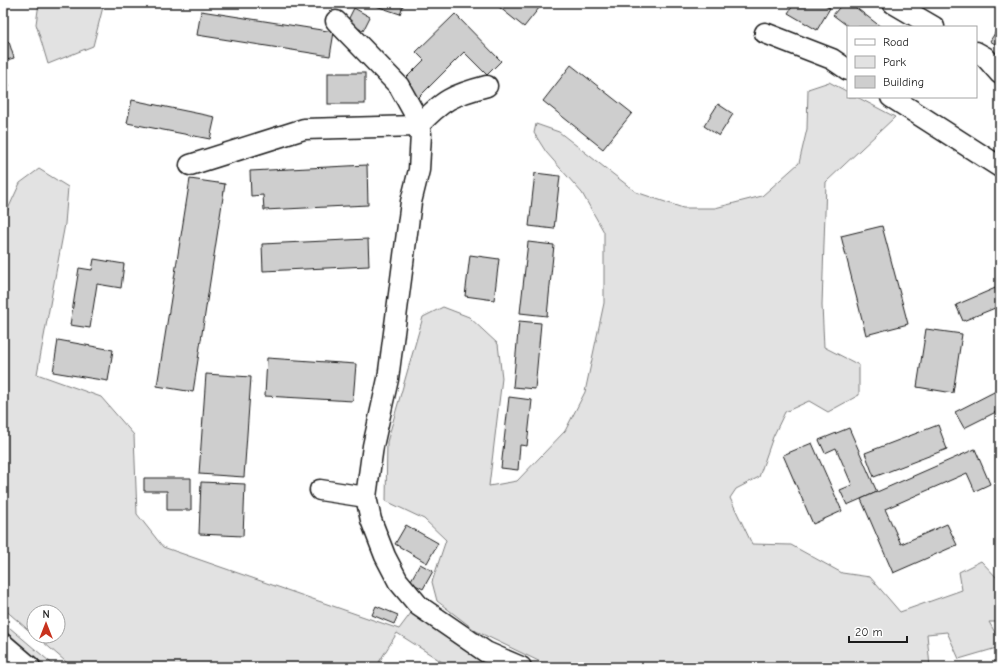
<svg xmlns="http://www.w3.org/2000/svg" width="1003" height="670" viewBox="0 0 1003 670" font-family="'Comic Neue',sans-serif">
	<rect width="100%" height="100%" fill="#fff"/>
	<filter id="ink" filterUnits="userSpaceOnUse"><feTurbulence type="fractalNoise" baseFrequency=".025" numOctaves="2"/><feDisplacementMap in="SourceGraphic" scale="8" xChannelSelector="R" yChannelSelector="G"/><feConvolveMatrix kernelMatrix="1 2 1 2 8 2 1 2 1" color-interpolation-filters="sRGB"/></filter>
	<g filter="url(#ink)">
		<g fill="#e2e2e2" stroke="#7f7f7f">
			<path d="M 39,3 L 104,3 L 93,46 L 48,64 L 36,24 Z"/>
			<path d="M 829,82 L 848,92 L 848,97 L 857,97 L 895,117 L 826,182 L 822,305 L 824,347 L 859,365 L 859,395 L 828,412 L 809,401 L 785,412 L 773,437 L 759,477 L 736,489 L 730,498 L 752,544 L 791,545 L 842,573 L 870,577 L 900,612 L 962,590 L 959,572 L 981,561 L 1000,581 L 1000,622 L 989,622 L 1000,641 L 1000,647 L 959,659 L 947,632 L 927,634 L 930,667 L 551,667 L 476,631 L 437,601 L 432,582 L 446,540 L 424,519 L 386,501 L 387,442 L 423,317 L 443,307 L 469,317 L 498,344 L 502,378 L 489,486 L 517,481 L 565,431 L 585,392 L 604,303 L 604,232 L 582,193 L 546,152 L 534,133 L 536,124 L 559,132 L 636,192 L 683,208 L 715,208 L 762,196 L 799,163 L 807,129 L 808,89 Z"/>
			<path d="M 39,169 L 68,187 L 65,224 L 37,374 L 101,397 L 134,435 L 137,514 L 163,547 L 399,629 L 414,609 L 500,667 L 450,667 L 397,633 L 376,667 L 72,667 L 36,636 L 58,636 L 58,612 L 34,612 L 34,635 L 3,608 L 3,220 L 20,183 Z"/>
			<path d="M 3,622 L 56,667 L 47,667 L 3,629 Z"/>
		</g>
		<g fill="#cecece" stroke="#1c1c1c">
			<path d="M 330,3 L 348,3 L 346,8 Z"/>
			<path d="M 377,3 L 404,3 L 400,14 L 376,6 Z"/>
			<path d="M 494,3 L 543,3 L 524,27 Z"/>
			<path d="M 795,3 L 822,3 L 830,8 L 817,30 L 788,13 Z"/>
			<path d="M 843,3 L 850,3 L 881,27 L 849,27 L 833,15 Z"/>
			<path d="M 354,8 L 370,17 L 363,31 L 347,22 Z"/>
			<path d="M 201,11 L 334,32 L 330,56 L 197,35 Z"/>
			<path d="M 455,14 L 501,61 L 487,75 L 464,52 L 418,98 L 402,82 L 424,60 L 416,52 Z"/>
			<path d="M 1000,25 L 1000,47 L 990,41 Z"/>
			<path d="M 9,42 L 14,58 L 3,61 L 3,44 Z"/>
			<path d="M 571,65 L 632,113 L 603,149 L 543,101 Z"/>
			<path d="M 3,71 L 6,71 L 9,86 L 3,87 Z"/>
			<rect x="328" y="73" width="37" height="31"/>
			<path d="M 132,100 L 215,117 L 210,139 L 127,123 Z"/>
			<path d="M 718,104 L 733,114 L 719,136 L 704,126 Z"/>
			<path d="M 367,165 L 368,205 L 264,210 L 263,195 L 251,196 L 250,171 Z"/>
			<path d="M 535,173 L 560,176 L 554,229 L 529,226 Z"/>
			<path d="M 190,179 L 225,184 L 193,392 L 157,386 Z"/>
			<path d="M 882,226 L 908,324 L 866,335 L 841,236 Z"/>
			<path d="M 368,239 L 369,266 L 263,271 L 262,244 Z"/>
			<path d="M 528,242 L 554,245 L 547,316 L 520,313 Z"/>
			<path d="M 470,255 L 499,259 L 494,300 L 465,296 Z"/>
			<path d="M 94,259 L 124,264 L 121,288 L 97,284 L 90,328 L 70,325 L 79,268 L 92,270 Z"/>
			<path d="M 1000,286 L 1000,306 L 963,321 L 956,305 Z"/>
			<path d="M 519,321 L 541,323 L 535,389 L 513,387 Z"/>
			<path d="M 926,329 L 962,334 L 953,393 L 917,387 Z"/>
			<path d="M 58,340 L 113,350 L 108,381 L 53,372 Z"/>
			<path d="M 267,358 L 356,364 L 353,401 L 265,396 Z"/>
			<path d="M 206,374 L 251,377 L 244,477 L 199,474 Z"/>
			<path d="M 1000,389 L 1000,410 L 964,428 L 955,412 Z"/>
			<path d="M 509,397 L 532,400 L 527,446 L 520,445 L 518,470 L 501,468 Z"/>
			<path d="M 938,425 L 947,449 L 874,477 L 865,453 Z"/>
			<path d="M 849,428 L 877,492 L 847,505 L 840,490 L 852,485 L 836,448 L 825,453 L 819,440 Z"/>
			<path d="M 812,443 L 842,511 L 813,524 L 783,455 Z"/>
			<path d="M 975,449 L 990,484 L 975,491 L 967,473 L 885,509 L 901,544 L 947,524 L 957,545 L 893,573 L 861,499 Z"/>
			<path d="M 144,478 L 191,478 L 191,510 L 167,510 L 167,491 L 144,491 Z"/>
			<path d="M 201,482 L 245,484 L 243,536 L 199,534 Z"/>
			<path d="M 406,525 L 438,543 L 427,563 L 395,544 Z"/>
			<path d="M 420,564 L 433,571 L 423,589 L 410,582 Z"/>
			<path d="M 376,606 L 398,615 L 394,624 L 372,615 Z"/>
		</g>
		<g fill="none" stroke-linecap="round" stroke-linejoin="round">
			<g stroke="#1c1c1c" stroke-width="23">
				<g id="minor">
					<path d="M 893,3 L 934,27"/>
					<path d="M 336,21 L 399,86 L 414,113 L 421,134 L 419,170 L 411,202 L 388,379 L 373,446 L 366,497 L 371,520 L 385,556 L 398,581 L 419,606 L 486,652 L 521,667"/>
					<path d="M 765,33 L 832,59 L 848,70"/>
					<path d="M 976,52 L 985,57 L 1000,74"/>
					<path d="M 891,97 L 1000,167"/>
					<path d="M 190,165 L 304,129 L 418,126 C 443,100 452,95 487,86"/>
					<path d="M 320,490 L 366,497"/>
					<path d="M 3,644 L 30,667"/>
				</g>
			</g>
			<use href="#minor" stroke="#fff" stroke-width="20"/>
		</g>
	</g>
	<rect width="1003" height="670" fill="none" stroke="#fff" stroke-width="16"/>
	<rect x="8" y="8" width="987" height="654" fill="none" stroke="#1c1c1c" stroke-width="1.5" filter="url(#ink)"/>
	<rect x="847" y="26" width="130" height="72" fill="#ffffff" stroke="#a4a4a4"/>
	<rect x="855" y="39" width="20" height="6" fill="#ffffff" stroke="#a4a4a4"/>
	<text x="883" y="46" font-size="12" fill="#1c1c1c">Road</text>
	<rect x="855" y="56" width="20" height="12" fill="#e2e2e2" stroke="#a4a4a4"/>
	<text x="883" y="66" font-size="12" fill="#1c1c1c">Park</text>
	<rect x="855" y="76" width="20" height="12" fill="#cecece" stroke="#a4a4a4"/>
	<text x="883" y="86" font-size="12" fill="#1c1c1c">Building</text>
	<g transform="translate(46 624)"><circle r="19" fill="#ffffff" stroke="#a4a4a4"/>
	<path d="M0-3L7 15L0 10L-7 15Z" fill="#c8321e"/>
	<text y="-6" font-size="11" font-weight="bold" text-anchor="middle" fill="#1c1c1c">N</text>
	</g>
	<path d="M849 636v6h58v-6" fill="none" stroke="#1c1c1c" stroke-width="2"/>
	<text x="855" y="636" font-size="12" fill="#1c1c1c" stroke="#ffffff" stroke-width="3" paint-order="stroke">20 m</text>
</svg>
